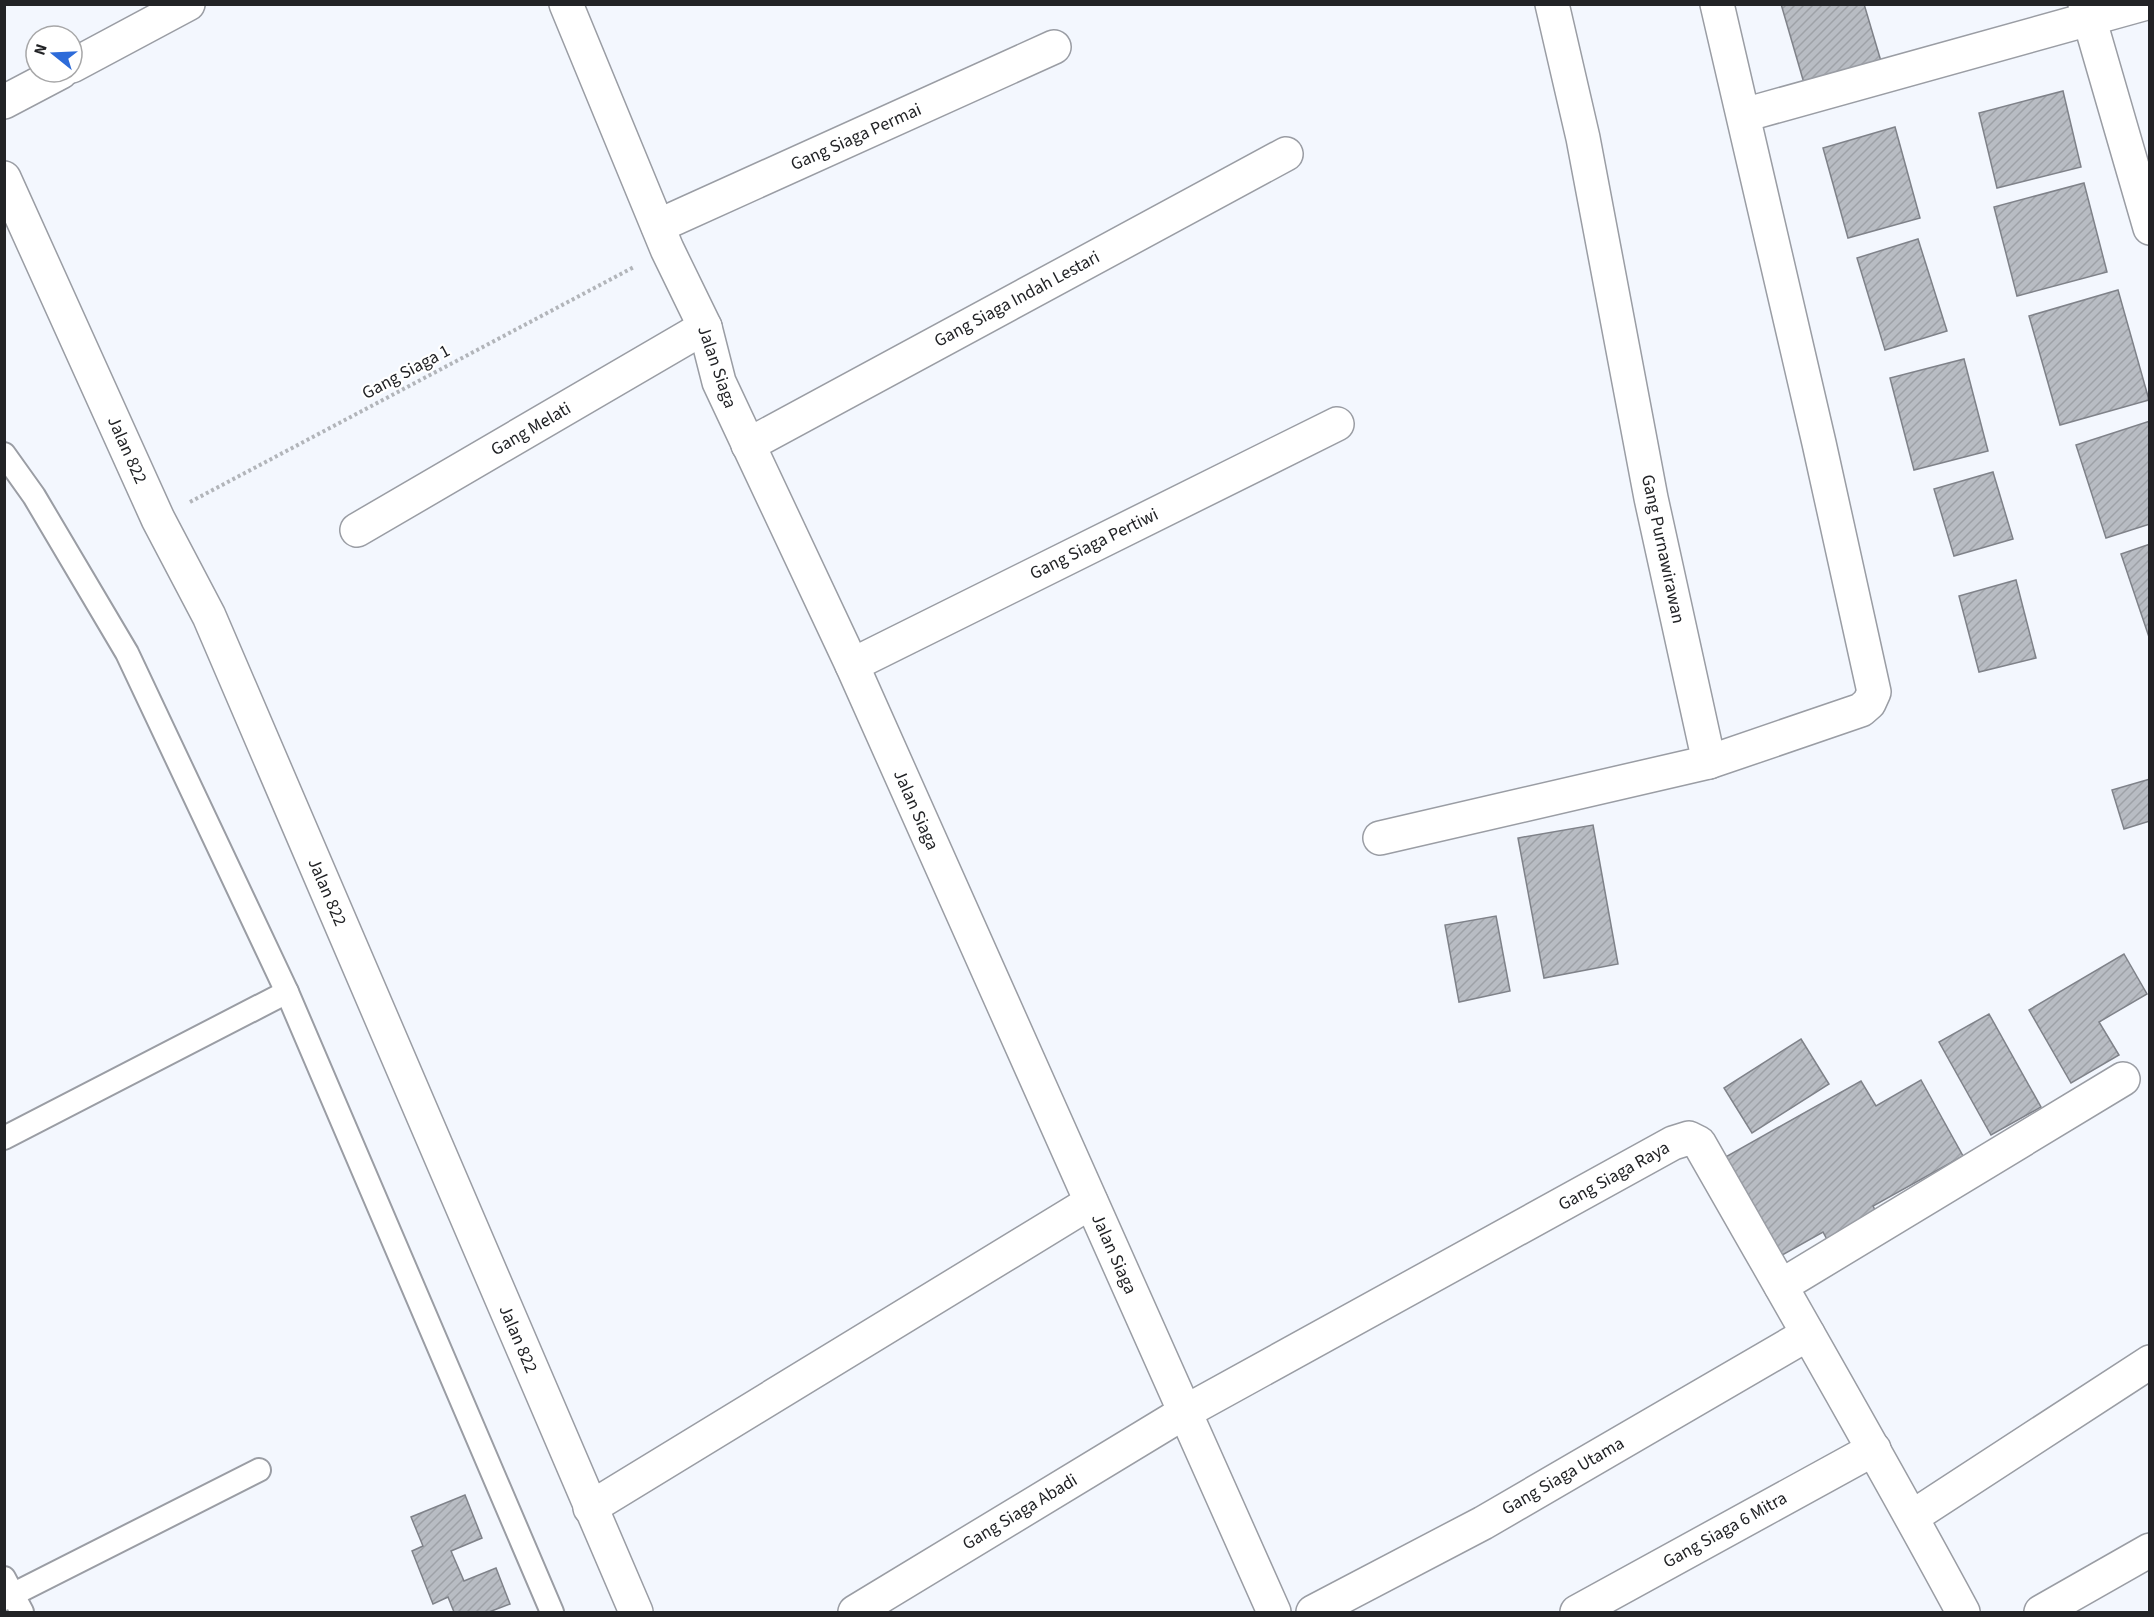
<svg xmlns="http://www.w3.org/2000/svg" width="2154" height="1617" viewBox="0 0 2154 1617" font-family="'Source Sans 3',sans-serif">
	<defs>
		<pattern id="building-hatch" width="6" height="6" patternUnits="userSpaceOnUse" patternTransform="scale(1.5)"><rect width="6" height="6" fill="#b8bcc3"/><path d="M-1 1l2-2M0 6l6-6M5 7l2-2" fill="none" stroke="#9ea1a7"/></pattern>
	</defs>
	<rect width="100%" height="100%" fill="#f3f7fe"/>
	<g fill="url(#building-hatch)" stroke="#7f8289" stroke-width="1.5">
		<path d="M 1781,4 L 1864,4 L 1883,68 L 1806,90 Z"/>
		<path d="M 2063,91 L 2081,167 L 1997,188 L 1979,113 Z"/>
		<path d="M 1895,127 L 1920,218 L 1848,238 L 1823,148 Z"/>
		<path d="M 2084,183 L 2107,272 L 2017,296 L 1994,207 Z"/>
		<path d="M 1918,239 L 1947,331 L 1885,350 L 1857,258 Z"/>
		<path d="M 2118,290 L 2149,400 L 2060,425 L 2029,316 Z"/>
		<path d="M 1964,359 L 1988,451 L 1914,470 L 1890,378 Z"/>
		<path d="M 2150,421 L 2150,524 L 2106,538 L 2076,445 Z"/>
		<path d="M 1993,472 L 2013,539 L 1954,556 L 1934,489 Z"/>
		<path d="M 2150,544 L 2150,640 L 2121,554 Z"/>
		<path d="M 2016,580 L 2036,658 L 1979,672 L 1959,596 Z"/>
		<path d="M 2150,779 L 2150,821 L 2124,829 L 2112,790 Z"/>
		<path d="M 1593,825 L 1618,964 L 1544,978 L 1518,838 Z"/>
		<path d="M 1496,916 L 1510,991 L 1459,1002 L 1445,925 Z"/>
		<path d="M 2124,954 L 2147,994 L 2099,1022 L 2119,1055 L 2071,1083 L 2029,1010 Z"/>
		<path d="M 1989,1014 L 2041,1107 L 1991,1135 L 1939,1042 Z"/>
		<path d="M 1801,1039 L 1829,1084 L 1752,1133 L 1724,1088 Z"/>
		<path d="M 1921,1080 L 1963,1156 L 1873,1206 L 1880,1219 L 1831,1247 L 1823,1232 L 1777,1258 L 1722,1159 L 1861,1081 L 1876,1106 Z"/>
		<path d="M 465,1495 L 482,1538 L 451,1551 L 464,1581 L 496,1568 L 510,1604 L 489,1612 L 454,1612 L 448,1597 L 433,1604 L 412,1551 L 423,1546 L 411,1517 Z"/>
	</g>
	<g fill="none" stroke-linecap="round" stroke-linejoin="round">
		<g stroke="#9a9da4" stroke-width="26">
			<g id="lane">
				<path d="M 4,454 L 34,496 L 127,653 L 287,992 L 552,1612"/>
				<path d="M 4,1138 L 287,992"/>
				<path d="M 4,1578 L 22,1612"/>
				<path d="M 4,1599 L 259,1470"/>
			</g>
		</g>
		<g stroke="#9a9da4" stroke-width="36">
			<g id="street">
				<path d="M 566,4 L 667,249 L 705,327 L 719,382 L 852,665 L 1274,1612"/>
				<path d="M 2085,4 L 2150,228"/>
				<path d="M 1744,115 L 2143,4"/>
				<path d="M 4,178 L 158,519 L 209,616 L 636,1612"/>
				<path d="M 658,226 L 1054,47"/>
				<path d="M 748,445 L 1286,154"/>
				<path d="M 357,530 L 705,327"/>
				<path d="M 852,665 L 1337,424"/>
				<path d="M 1709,762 L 1861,710 L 1869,703 L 1874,692 L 1819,443 L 1717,4"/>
				<path d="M 1380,838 L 1709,762 L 1651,498 L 1583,138 L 1552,4"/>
				<path d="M 1781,1286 L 2123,1079"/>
				<path d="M 590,1508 L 1091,1202"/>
				<path d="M 1912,1517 L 2150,1362"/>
				<path d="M 855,1612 L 1185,1412 L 1673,1143 L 1689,1138 L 1699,1143 C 1788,1299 1878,1454 1963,1612"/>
				<path d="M 1313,1612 L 1483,1523 L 1808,1334"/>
				<path d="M 1577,1612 L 1874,1449"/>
				<path d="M 2041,1612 L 2150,1550"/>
			</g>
		</g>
		<g stroke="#9a9da4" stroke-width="36">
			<g id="secondary">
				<path d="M 72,66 L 188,4"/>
				<path d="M 4,102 L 61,72"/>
			</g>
		</g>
		<path stroke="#b2b5ba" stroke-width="4" stroke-dasharray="3 3" stroke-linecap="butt" d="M 190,502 L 634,267"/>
		<use href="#lane" stroke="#fff" stroke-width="22"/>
		<use href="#street" stroke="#fff" stroke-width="33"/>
		<use href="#secondary" stroke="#fff" stroke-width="33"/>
	</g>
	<g text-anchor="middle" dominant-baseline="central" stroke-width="4.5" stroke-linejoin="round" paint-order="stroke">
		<g font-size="18" fill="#222326" stroke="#fff">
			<text transform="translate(856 137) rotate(-24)">Gang Siaga Permai</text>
			<text transform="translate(1017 299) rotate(-28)">Gang Siaga Indah Lestari</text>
			<text transform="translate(717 367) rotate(71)">Jalan Siaga</text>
			<text transform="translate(406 372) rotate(-28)">Gang Siaga 1</text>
			<text transform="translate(531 429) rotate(-30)">Gang Melati</text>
			<text transform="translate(127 450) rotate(66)">Jalan 822</text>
			<text transform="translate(1094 544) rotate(-26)">Gang Siaga Pertiwi</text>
			<text transform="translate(1663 549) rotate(78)">Gang Purnawirawan</text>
			<text transform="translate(916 810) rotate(66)">Jalan Siaga</text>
			<text transform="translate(327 892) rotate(67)">Jalan 822</text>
			<text transform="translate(1614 1176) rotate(-29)">Gang Siaga Raya</text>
			<text transform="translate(1114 1254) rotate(66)">Jalan Siaga</text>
			<text transform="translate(518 1339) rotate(67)">Jalan 822</text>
			<text transform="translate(1563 1476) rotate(-30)">Gang Siaga Utama</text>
			<text transform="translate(1020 1512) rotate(-31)">Gang Siaga Abadi</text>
			<text transform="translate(1725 1530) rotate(-29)">Gang Siaga 6 Mitra</text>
		</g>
	</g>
	<rect width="2154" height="1617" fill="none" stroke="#222326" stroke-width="12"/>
	<g transform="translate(54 54) rotate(288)"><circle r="28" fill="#ffffff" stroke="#a7a7a8" stroke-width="1.5"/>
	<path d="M0-4.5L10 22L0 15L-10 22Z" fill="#2d6bd9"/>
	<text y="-9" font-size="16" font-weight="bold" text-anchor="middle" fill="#222326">N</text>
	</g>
</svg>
